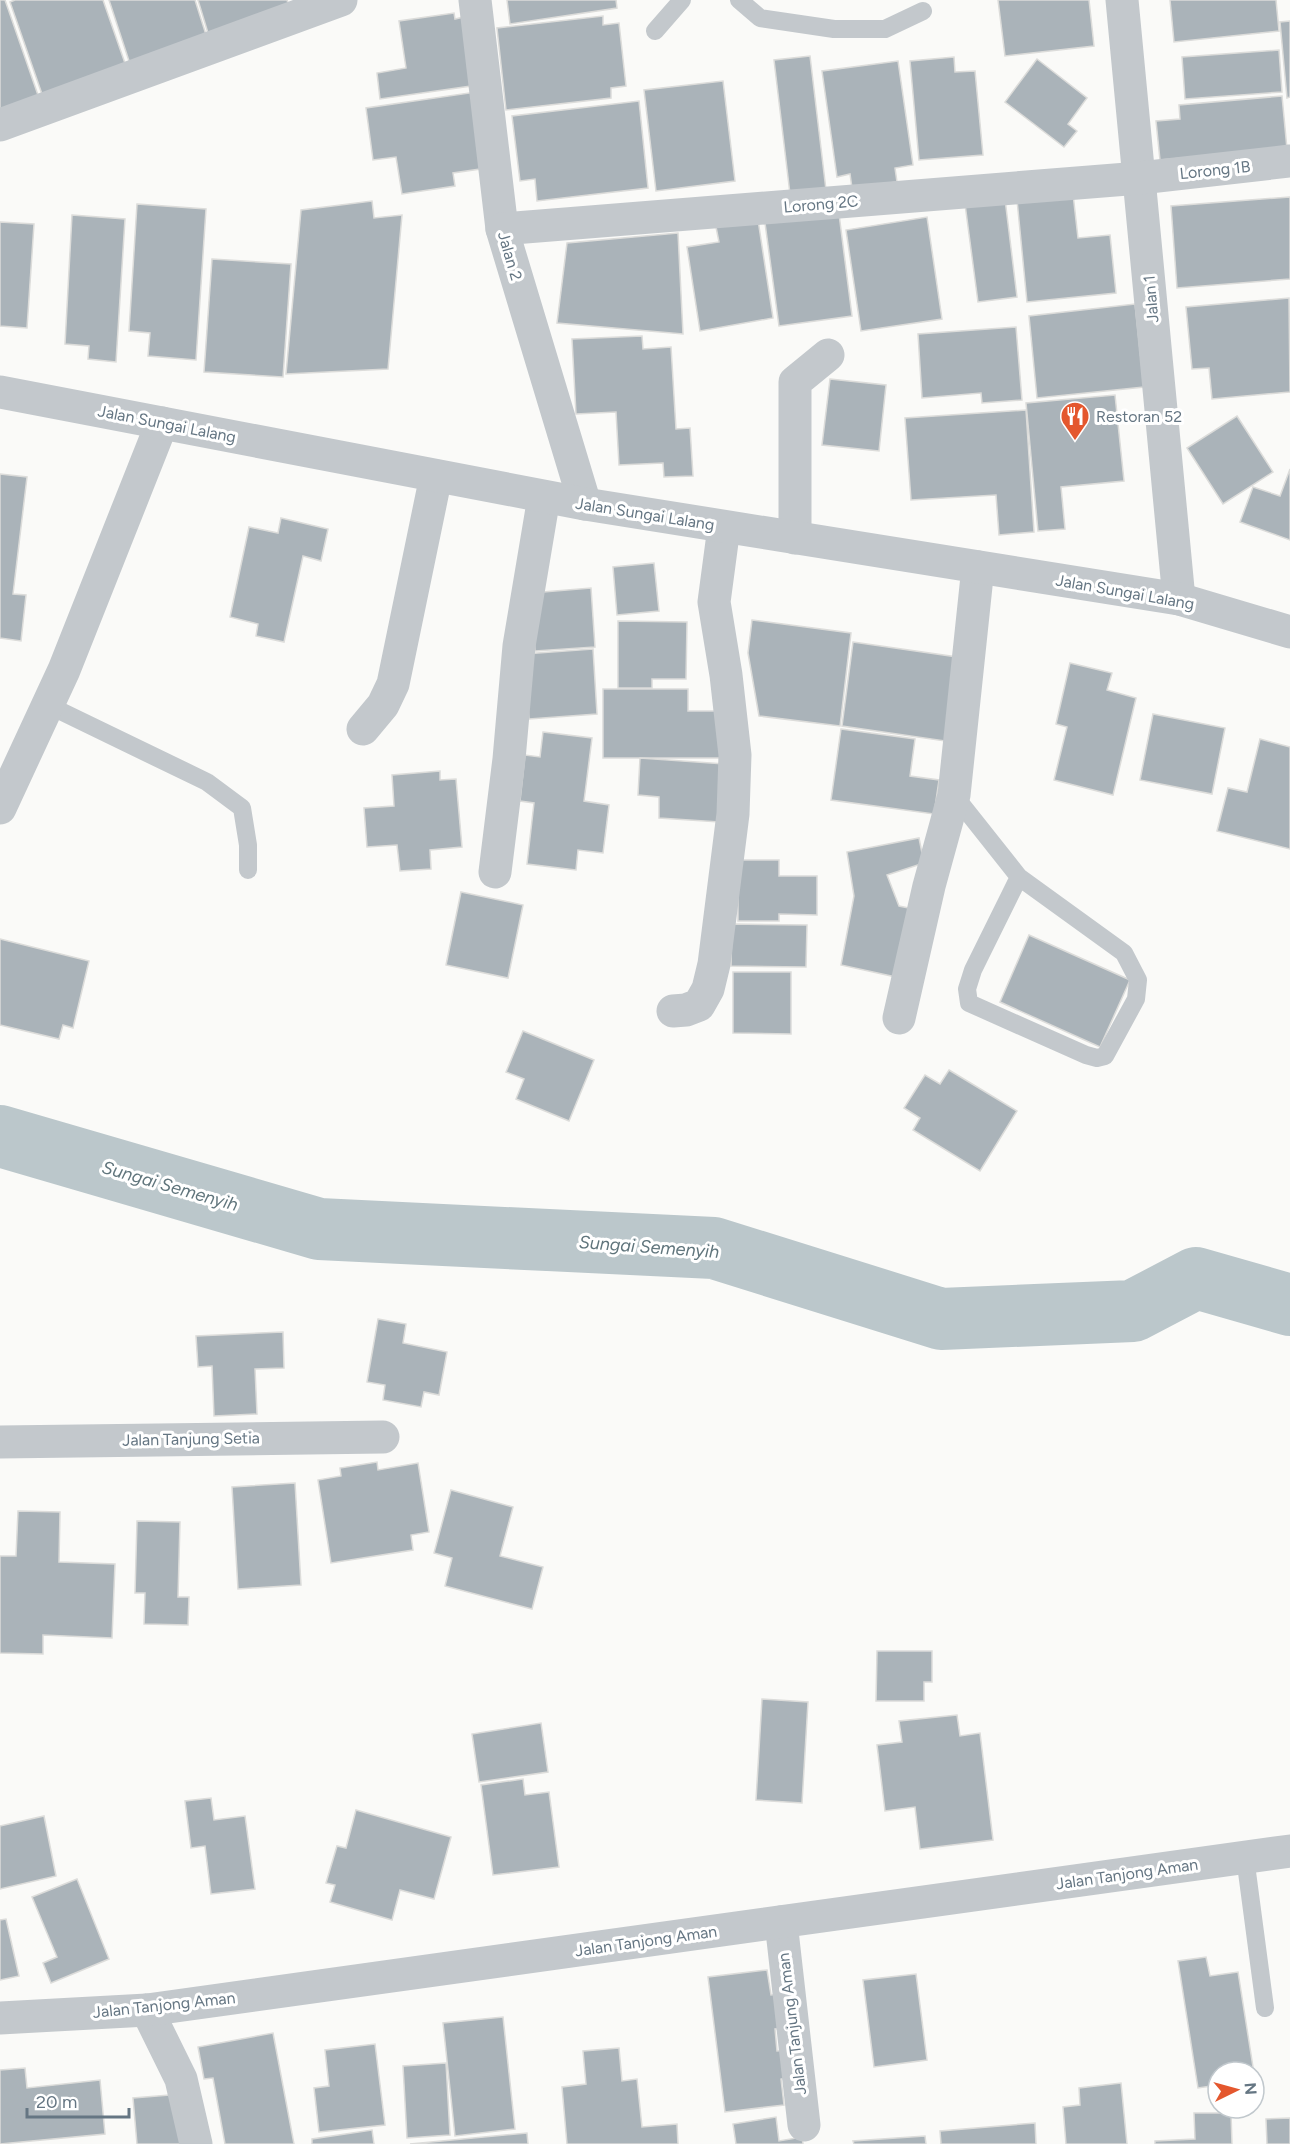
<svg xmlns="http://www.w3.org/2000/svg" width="1290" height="2144" viewBox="0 0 1290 2144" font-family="Figtree,sans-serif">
	<rect width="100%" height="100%" fill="#fafaf8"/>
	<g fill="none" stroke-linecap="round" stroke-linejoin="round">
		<path stroke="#bbc7cb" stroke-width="62" d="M 0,1136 L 319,1229 L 714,1248 L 941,1319 L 1133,1311 L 1196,1278 L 1290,1305"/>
	</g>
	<g fill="#aab3b9" stroke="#dcdcda" stroke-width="1.5">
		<path d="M 0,0 L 5,0 L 39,98 L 0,111 Z"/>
		<path d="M 15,0 L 103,0 L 127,69 L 43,97 L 10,2 Z"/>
		<path d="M 109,0 L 195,0 L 208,41 L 131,67 Z"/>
		<path d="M 198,0 L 287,0 L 289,6 L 208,33 Z"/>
		<path d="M 507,0 L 616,0 L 617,8 L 510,24 Z"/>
		<path d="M 998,0 L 1089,0 L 1094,46 L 1005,56 Z"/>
		<path d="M 1170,0 L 1276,0 L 1279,31 L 1174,42 Z"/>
		<path d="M 454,13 L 455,19 L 468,16 L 478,85 L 380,99 L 377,73 L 406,68 L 399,21 Z"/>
		<path d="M 603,16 L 603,25 L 619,23 L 626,86 L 611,88 L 611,98 L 506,110 L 497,28 Z"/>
		<path d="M 1290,21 L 1290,97 L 1287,98 L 1280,22 Z"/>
		<path d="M 1279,50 L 1282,92 L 1185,99 L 1182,57 Z"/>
		<path d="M 810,56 L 826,190 L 790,194 L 774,60 Z"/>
		<path d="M 954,57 L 955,72 L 975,71 L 983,155 L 919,160 L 910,61 Z"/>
		<path d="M 1037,59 L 1087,98 L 1068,124 L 1077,131 L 1064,147 L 1005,102 Z"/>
		<path d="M 898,61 L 913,165 L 895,168 L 897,182 L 852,188 L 850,174 L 837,177 L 822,71 Z"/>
		<path d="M 723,81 L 735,181 L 656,191 L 644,90 Z"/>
		<path d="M 476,92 L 487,168 L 453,173 L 455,186 L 402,194 L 396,157 L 373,160 L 366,108 Z"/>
		<path d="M 1282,96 L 1287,149 L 1160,160 L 1156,121 L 1180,119 L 1179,105 Z"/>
		<path d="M 639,101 L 648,188 L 537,201 L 535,179 L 520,181 L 512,116 Z"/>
		<path d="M 1073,194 L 1078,238 L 1110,235 L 1116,293 L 1027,302 L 1017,200 Z"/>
		<path d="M 1290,197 L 1290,279 L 1177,288 L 1171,206 Z"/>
		<path d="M 1005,199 L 1017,297 L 978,302 L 965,204 Z"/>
		<path d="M 372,201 L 374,218 L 402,215 L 388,369 L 286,374 L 301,210 Z"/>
		<path d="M 137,204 L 206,209 L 196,360 L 148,356 L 150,333 L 129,331 Z"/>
		<path d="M 839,214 L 852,316 L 779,326 L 765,223 Z"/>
		<path d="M 72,215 L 125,219 L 116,362 L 88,359 L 89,346 L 65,344 Z"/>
		<path d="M 927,217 L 942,319 L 861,331 L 846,230 Z"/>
		<path d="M 758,220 L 773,318 L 700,331 L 687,247 L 719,242 L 716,227 Z"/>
		<path d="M 0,222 L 34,224 L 27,328 L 0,326 Z"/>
		<path d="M 678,233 L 683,334 L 557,323 L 567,243 Z"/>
		<path d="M 212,259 L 291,264 L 283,377 L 204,372 Z"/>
		<path d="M 1289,298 L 1290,392 L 1212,399 L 1209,368 L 1192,369 L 1186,307 Z"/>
		<path d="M 1135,304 L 1144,387 L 1037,398 L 1029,316 Z"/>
		<path d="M 1016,327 L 1022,400 L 982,403 L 981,393 L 922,398 L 918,334 Z"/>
		<path d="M 642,336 L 643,349 L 671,347 L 676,429 L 690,428 L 693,476 L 664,477 L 663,463 L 619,465 L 616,412 L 576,414 L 572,339 Z"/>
		<path d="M 830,379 L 886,385 L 879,451 L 822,445 Z"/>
		<path d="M 1115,395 L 1124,481 L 1061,487 L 1065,529 L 1038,531 L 1026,403 Z"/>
		<path d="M 1026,410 L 1034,532 L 999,535 L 996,495 L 911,500 L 905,418 Z"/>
		<path d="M 1237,416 L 1273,472 L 1223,504 L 1187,448 Z"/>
		<path d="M 1290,469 L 1290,540 L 1240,522 L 1253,487 L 1280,496 Z"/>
		<path d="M 0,474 L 27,477 L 13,594 L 26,595 L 21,641 L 0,638 Z"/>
		<path d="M 281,518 L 328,529 L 321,561 L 303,556 L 284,642 L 256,636 L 258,624 L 230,617 L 249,527 L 278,533 Z"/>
		<path d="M 654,563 L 659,611 L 617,615 L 613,567 Z"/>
		<path d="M 591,588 L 595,647 L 535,651 L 531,593 Z"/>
		<path d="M 752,620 L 851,633 L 840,726 L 759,716 L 748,653 Z"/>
		<path d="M 618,621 L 687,622 L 686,679 L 652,679 L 652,688 L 618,688 Z"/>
		<path d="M 853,642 L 957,657 L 945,741 L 842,726 Z"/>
		<path d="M 593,649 L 597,714 L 529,719 L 524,654 Z"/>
		<path d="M 1070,663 L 1112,673 L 1107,690 L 1136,698 L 1113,795 L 1054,780 L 1067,727 L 1056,724 Z"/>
		<path d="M 603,689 L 688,689 L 688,711 L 725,711 L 726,758 L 603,758 Z"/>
		<path d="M 1153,714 L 1225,728 L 1212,794 L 1140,780 Z"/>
		<path d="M 841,729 L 915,739 L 910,776 L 939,780 L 934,814 L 831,800 Z"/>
		<path d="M 543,732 L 592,738 L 584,801 L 609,805 L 603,853 L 578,850 L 576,870 L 527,864 L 534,803 L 520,801 L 525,755 L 540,757 Z"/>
		<path d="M 1260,739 L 1290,747 L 1290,849 L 1217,831 L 1228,788 L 1247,792 Z"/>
		<path d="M 640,758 L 739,765 L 735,823 L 659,818 L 659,797 L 638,795 Z"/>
		<path d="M 440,771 L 440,780 L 456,779 L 462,847 L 430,850 L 431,869 L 400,871 L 397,845 L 367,847 L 364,808 L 394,806 L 392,775 Z"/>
		<path d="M 919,838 L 924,863 L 887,875 L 899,906 L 919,910 L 905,979 L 841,965 L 854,896 L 847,852 Z"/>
		<path d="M 738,860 L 779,860 L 779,876 L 817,876 L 817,915 L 779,914 L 779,921 L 738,921 Z"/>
		<path d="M 461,892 L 523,905 L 508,978 L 446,965 Z"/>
		<path d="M 732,924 L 807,925 L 806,967 L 731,966 Z"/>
		<path d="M 1029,935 L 1130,980 L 1100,1047 L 1000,1002 Z"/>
		<path d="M 0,939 L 89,961 L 73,1028 L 63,1025 L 59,1039 L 0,1025 Z"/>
		<path d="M 733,972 L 791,972 L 791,1034 L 733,1033 Z"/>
		<path d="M 523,1031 L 594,1060 L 569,1121 L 516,1099 L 524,1079 L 506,1072 Z"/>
		<path d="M 949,1070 L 1017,1111 L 980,1171 L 913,1130 L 920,1118 L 904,1108 L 925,1075 L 940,1084 Z"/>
		<path d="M 378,1319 L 406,1324 L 403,1343 L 447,1352 L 439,1395 L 424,1392 L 421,1407 L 383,1400 L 385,1385 L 367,1382 Z"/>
		<path d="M 283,1332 L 284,1368 L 255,1369 L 257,1414 L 214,1416 L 212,1366 L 198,1367 L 196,1336 Z"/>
		<path d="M 377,1462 L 378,1470 L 418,1463 L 429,1532 L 411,1535 L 413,1550 L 331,1563 L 318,1480 L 341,1476 L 340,1468 Z"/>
		<path d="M 295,1483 L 301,1585 L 238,1589 L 232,1487 Z"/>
		<path d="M 451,1490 L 513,1507 L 500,1556 L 543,1567 L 532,1609 L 445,1586 L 452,1558 L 434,1553 Z"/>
		<path d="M 18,1511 L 60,1512 L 59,1562 L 115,1564 L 112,1638 L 43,1635 L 43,1654 L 0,1653 L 0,1556 L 16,1556 Z"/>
		<path d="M 137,1521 L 180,1522 L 178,1597 L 189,1597 L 188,1625 L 144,1624 L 145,1593 L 135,1593 Z"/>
		<path d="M 877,1651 L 932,1651 L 932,1682 L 924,1682 L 924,1701 L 876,1701 Z"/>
		<path d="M 762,1699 L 808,1702 L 802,1803 L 756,1800 Z"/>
		<path d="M 957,1715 L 960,1736 L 980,1733 L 993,1840 L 920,1849 L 915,1807 L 885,1811 L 877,1745 L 902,1742 L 899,1721 Z"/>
		<path d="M 541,1723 L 548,1772 L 479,1782 L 472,1734 Z"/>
		<path d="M 523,1779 L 525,1795 L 549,1792 L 559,1867 L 493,1875 L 481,1785 Z"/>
		<path d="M 211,1798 L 214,1820 L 245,1816 L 255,1889 L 211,1894 L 205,1846 L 191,1848 L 185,1801 Z"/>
		<path d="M 356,1810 L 451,1837 L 434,1899 L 400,1890 L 392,1920 L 330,1902 L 335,1885 L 326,1883 L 337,1846 L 346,1848 Z"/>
		<path d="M 44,1816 L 56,1876 L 0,1889 L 0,1826 Z"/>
		<path d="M 77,1879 L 109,1959 L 51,1983 L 43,1963 L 57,1957 L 32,1897 Z"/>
		<path d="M 6,1919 L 19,1976 L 0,1980 L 0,1920 Z"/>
		<path d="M 1206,1957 L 1210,1976 L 1238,1972 L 1253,2067 L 1218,2072 L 1218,2085 L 1198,2088 L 1178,1961 Z"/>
		<path d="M 767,1970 L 771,1995 L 780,1994 L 784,2028 L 775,2029 L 777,2051 L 788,2050 L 791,2077 L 781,2079 L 784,2105 L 725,2112 L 708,1977 Z"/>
		<path d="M 916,1974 L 927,2060 L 874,2067 L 863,1980 Z"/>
		<path d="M 503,2017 L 515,2129 L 455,2136 L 443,2023 Z"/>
		<path d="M 273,2033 L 294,2144 L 225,2144 L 213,2078 L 204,2079 L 198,2047 Z"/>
		<path d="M 375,2044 L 385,2125 L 319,2132 L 314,2088 L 329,2086 L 325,2050 Z"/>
		<path d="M 619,2048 L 622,2081 L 637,2079 L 642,2127 L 677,2124 L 678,2144 L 567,2144 L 562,2087 L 586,2084 L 583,2051 Z"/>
		<path d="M 446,2063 L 450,2135 L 407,2138 L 403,2066 Z"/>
		<path d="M 25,2068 L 27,2088 L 100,2080 L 105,2134 L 0,2144 L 0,2070 Z"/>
		<path d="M 1121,2083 L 1127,2144 L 1066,2144 L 1063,2107 L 1080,2105 L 1079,2088 Z"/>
		<path d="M 182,2094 L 187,2144 L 137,2144 L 133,2098 Z"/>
		<path d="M 1194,2113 L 1231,2113 L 1232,2144 L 1155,2144 L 1155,2141 L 1195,2139 Z"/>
		<path d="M 776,2117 L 779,2141 L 802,2137 L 803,2144 L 736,2144 L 733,2124 Z"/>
		<path d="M 1290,2118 L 1290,2144 L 1267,2144 L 1266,2119 Z"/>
		<path d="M 1035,2123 L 1036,2144 L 941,2144 L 940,2131 Z"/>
		<path d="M 372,2130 L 374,2144 L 312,2144 L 312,2139 Z"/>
		<path d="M 527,2133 L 528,2144 L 410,2144 Z"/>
		<path d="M 925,2136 L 926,2144 L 854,2144 L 853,2141 Z"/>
	</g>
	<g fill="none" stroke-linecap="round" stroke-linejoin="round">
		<g stroke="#c3c8cc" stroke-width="18">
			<path d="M 739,0 L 760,18 L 834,29 L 885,29 L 923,11"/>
			<path d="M 655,31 L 682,0"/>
			<path d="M 48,705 L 207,782 L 242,808 L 248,845 L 248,870"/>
			<path d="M 954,795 L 1019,877 L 1124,953 L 1138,980 L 1136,999 L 1105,1056 L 1097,1058 L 1086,1055 L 969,1003 L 967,989 L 973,970 L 1019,877"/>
			<path d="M 1245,1857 L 1265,2008"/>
		</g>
		<g stroke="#c3c8cc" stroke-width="33">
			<path d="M 475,0 L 502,229 L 585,504"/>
			<path d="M 1122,0 L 1179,599"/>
			<path d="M 0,125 L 341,0"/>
			<path d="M 502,229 L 1140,178 L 1290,161"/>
			<path d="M 795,538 L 795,382 L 828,355"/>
			<path d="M 363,729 L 383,705 L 393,684 L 436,476"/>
			<path d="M 0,808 L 64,670 L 162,423"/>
			<path d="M 495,872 L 509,759 L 519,646 L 544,497"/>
			<path d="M 673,1011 L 686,1010 L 699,1005 L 708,989 L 714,964 L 733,814 L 735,755 L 726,675 L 714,602 L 724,527"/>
			<path d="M 899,1018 L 929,886 L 954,795 L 978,567"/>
			<path d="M 0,1442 L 383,1437"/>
			<path d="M 781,1922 L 804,2125"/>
			<path d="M 147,2010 L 181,2079 L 196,2144"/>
			<path d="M 0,2018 L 147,2010 L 1290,1851"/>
		</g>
		<path stroke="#c3c8cc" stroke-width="33" d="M 0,392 L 585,504 L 1179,599 L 1290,632"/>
	</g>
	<defs>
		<g id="restaurant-pin" transform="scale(1.5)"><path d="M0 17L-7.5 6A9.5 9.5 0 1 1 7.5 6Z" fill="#e4572e" stroke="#fff"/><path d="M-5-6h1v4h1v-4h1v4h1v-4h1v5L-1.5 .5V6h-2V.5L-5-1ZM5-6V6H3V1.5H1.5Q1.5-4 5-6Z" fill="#fff"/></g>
	</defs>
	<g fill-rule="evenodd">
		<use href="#restaurant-pin" x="1075" y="416"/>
	</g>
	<g text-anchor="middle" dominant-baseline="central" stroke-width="6" stroke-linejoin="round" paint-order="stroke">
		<g font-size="16" fill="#657683" stroke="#fff">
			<text transform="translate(1215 170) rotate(-6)">Lorong 1B</text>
			<text transform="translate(821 204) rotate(-5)">Lorong 2C</text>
			<text transform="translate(510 256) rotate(74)">Jalan 2</text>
			<text transform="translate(1151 299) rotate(-95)">Jalan 1</text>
			<text transform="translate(167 424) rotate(11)">Jalan Sungai Lalang</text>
			<text transform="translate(645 514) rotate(9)">Jalan Sungai Lalang</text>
			<text transform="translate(1125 592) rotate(10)">Jalan Sungai Lalang</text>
			<text transform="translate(191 1439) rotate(-1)">Jalan Tanjung Setia</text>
			<text transform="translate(1127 1874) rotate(-8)">Jalan Tanjong Aman</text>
			<text transform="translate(646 1941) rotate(-8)">Jalan Tanjong Aman</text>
			<text transform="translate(164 2005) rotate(-6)">Jalan Tanjong Aman</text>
			<text transform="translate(792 2024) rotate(-97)">Jalan Tanjung Aman</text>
		</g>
		<g font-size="16" fill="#657683" stroke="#fff" text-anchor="start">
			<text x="1096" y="416">Restoran 52</text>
		</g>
		<g font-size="18" font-style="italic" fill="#60757c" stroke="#fff">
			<text transform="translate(170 1186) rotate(16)">Sungai Semenyih</text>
			<text transform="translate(649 1247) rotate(4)">Sungai Semenyih</text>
		</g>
	</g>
	<g transform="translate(1236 2090) rotate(85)"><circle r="28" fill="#ffffff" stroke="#c1c8cd" stroke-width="1.5"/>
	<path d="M0-4.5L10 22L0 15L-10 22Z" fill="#e4572e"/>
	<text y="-9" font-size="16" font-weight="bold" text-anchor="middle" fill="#657683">N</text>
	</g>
	<path d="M27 2108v9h102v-9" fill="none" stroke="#657683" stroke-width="3"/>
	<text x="36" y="2108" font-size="18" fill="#657683" stroke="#ffffff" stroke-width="4.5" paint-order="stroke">20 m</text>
</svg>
